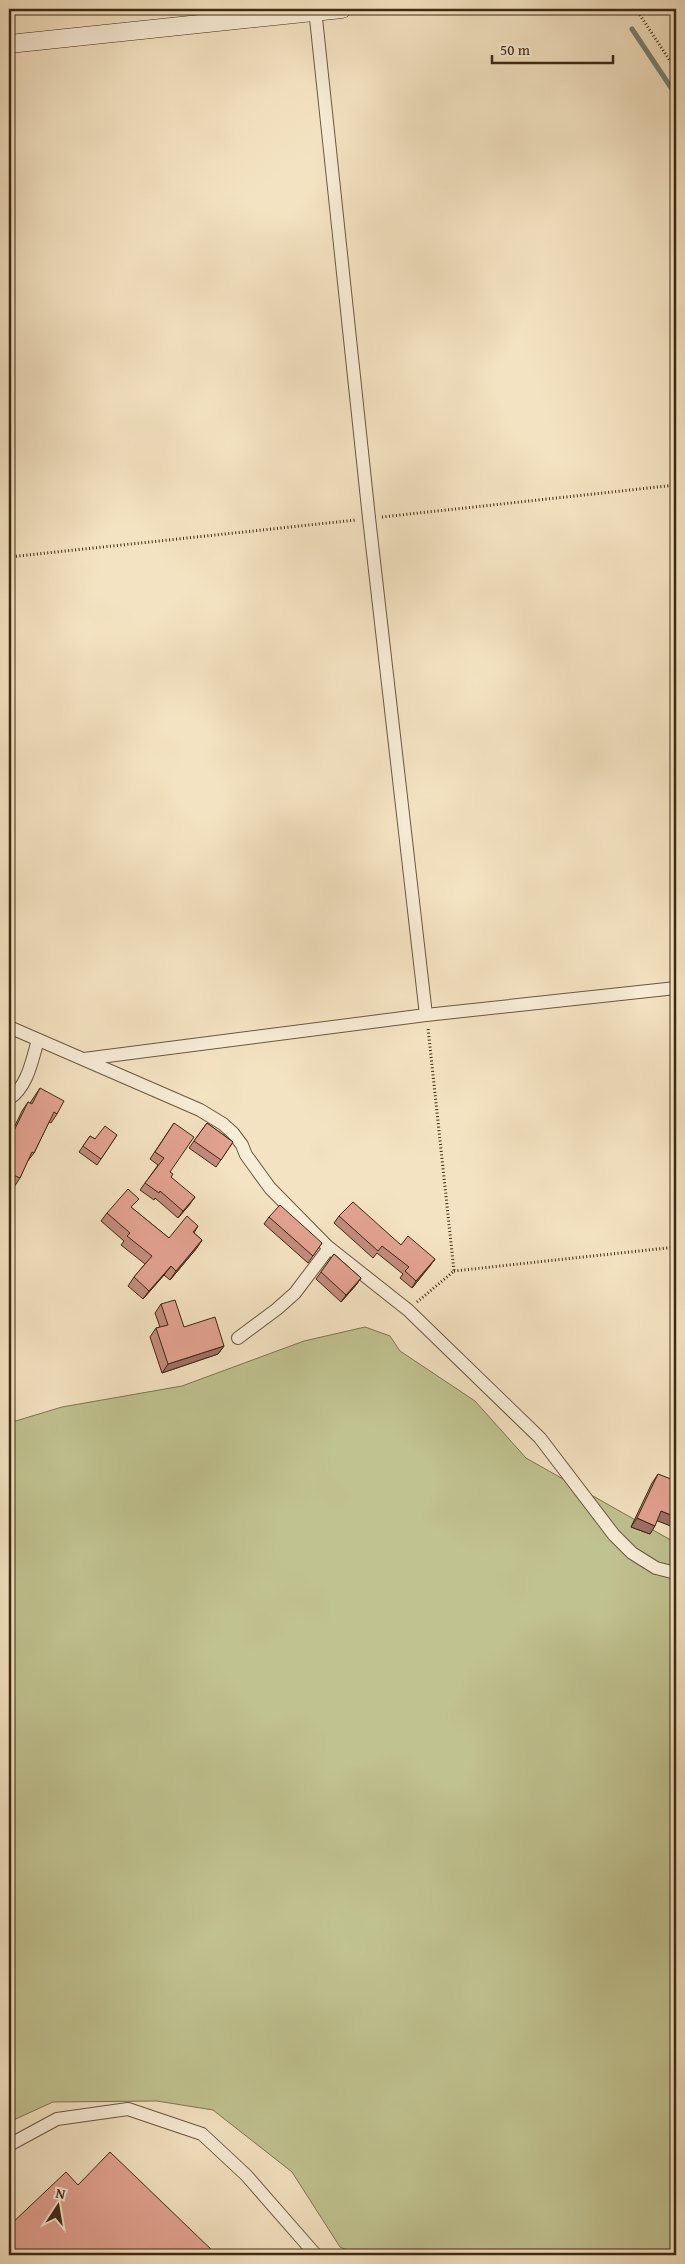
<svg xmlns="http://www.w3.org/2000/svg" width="685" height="2264" viewBox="0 0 685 2264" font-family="'Gentium Book Plus',serif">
	<rect width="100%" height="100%" fill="#f4e3c2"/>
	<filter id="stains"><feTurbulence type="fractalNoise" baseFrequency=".004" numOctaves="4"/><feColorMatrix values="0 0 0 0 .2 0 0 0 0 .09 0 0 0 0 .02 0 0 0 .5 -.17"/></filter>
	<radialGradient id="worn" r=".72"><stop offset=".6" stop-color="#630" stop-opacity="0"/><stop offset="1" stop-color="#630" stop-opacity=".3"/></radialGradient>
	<path fill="#c0c290" stroke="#7e7552" d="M 365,1327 L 390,1336 L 400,1351 L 475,1401 L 526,1458 L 676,1543 L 676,2255 L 358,2255 L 340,2247 L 292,2172 L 213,2110 L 157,2101 L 53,2102 L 9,2122 L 9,1423 L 62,1407 L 182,1386 L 304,1341 Z"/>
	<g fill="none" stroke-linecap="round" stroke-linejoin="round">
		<path stroke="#768176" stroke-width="5" d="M 632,29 L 676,95"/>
		<g stroke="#6b573f" stroke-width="14">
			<g id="street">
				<path d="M 315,9 L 369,518 L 426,1015"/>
				<path d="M 9,1027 L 200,1110 L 223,1124 L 233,1133 L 242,1145 L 246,1155 L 270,1188 L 327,1246 L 408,1310 L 540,1438 L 614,1535 L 632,1553 L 656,1568 L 676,1573"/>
				<path d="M 84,1059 L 426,1015 L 676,988"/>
				<path d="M 9,1099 C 28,1086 32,1060 38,1040"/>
				<path d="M 238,1338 L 277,1309 L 295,1293 L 329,1248"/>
				<path d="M 9,2145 L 57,2119 L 128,2109 L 202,2134 L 246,2175 L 316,2255"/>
			</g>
		</g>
		<g stroke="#3d2813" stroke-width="19">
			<path id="secondary" d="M 9,44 L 342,9"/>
		</g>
		<g stroke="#3d2813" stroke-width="3" stroke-dasharray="1 2.5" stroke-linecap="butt">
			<path d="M 636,9 L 676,70"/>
			<path d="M 382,517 L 676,485"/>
			<path d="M 9,557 L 356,520"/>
			<path d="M 454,1271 L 676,1247"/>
			<path d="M 417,1302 L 454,1271 L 428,1028"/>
		</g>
		<use href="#street" stroke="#f8edd7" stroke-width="12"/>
		<use href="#secondary" stroke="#f8edd7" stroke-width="18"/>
	</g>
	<g fill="#c38b7d" stroke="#3d2813">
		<path d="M 40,1088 L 57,1114 L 51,1123 L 49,1122 L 34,1153 L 27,1162 L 20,1178 L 14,1187 L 9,1185 L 9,1138 L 22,1111 L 28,1102 L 30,1103 Z"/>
		<path d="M 174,1123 L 170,1172 L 171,1177 L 190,1204 L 178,1218 L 155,1198 L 154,1200 L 140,1190 L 158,1165 L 150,1159 Z"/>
		<path d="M 207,1123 L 233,1142 L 216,1167 L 189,1148 Z"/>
		<path d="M 117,1135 L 97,1165 L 79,1152 L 90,1136 L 95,1139 Z"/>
		<path d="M 132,1208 L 169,1238 L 198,1226 L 194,1233 L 202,1240 L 196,1249 L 170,1280 L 164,1275 L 143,1299 L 128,1286 L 134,1277 L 145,1264 L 121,1245 L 124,1241 L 101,1221 L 107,1213 Z"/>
		<path d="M 339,1216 L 401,1245 L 435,1259 L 412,1288 L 400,1278 L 403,1274 L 377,1253 L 373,1258 L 334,1223 Z"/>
		<path d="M 269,1217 L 322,1243 L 308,1263 L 264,1224 Z"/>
		<path d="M 334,1254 L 361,1278 L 356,1285 L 341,1302 L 316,1279 Z"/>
		<path d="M 161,1304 L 184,1327 L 224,1346 L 218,1354 L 162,1373 L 150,1337 L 156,1328 L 160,1327 L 155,1313 Z"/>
		<path d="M 658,1474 L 676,1528 L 657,1520 L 650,1534 L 631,1527 L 652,1483 Z"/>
		<path d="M 78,2185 L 217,2255 L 9,2255 L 9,2226 Z"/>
	</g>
	<g fill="#9f7166" stroke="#3d2813">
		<path d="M 195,1197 L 190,1204 L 178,1218 L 183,1211 Z"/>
		<path d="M 202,1240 L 196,1249 L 170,1280 L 176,1271 Z"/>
		<path d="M 435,1259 L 430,1266 L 412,1288 L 416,1281 Z"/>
		<path d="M 171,1266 L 164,1275 L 143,1299 L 149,1291 Z"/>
		<path d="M 361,1278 L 356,1285 L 341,1302 L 346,1295 Z"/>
		<path d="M 224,1346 L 218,1354 L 162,1373 L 168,1364 Z"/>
		<path d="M 661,1511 L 676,1517 L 676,1528 L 655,1520 Z"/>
		<path d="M 637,1518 L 655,1526 L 650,1534 L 631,1527 Z"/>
	</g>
	<g fill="#e3a291" stroke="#3d2813">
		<path d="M 40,1088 L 64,1101 L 57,1114 L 54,1112 L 34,1153 L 32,1152 L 20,1178 L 9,1173 L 9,1155 L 14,1144 L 9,1141 L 28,1102 L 32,1104 Z"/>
		<path d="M 174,1123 L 194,1137 L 170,1172 L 173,1174 L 171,1177 L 195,1197 L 183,1211 L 160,1191 L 159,1193 L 145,1183 L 164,1158 L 155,1152 Z"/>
		<path d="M 207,1123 L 233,1142 L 221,1160 L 194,1141 Z"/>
		<path d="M 105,1126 L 117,1135 L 101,1159 L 83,1146 L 90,1136 L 95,1139 Z"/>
		<path d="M 128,1189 L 139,1199 L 131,1207 L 169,1238 L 187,1216 L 198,1226 L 193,1232 L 202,1240 L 176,1271 L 171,1266 L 149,1291 L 134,1277 L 152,1256 L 127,1236 L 130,1233 L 107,1213 Z"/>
		<path d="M 353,1202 L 401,1245 L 408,1236 L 435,1259 L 416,1281 L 405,1271 L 409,1267 L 382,1246 L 378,1251 L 339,1216 Z"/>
		<path d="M 280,1205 L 322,1243 L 313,1256 L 269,1217 Z"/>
		<path d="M 334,1254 L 361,1278 L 346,1295 L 321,1272 Z"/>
		<path d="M 175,1300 L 184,1327 L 215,1317 L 224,1346 L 168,1364 L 156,1328 L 168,1325 L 161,1304 Z"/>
		<path d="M 658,1474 L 676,1481 L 676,1517 L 661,1511 L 655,1526 L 637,1518 Z"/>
		<path d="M 110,2152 L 217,2255 L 21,2255 L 9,2243 L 9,2226 L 66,2172 L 78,2185 Z"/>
	</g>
	<rect width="685" height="2264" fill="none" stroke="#f4e3c2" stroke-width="30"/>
	<rect x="10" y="10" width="665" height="2244" fill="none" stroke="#3d2813" stroke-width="2.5"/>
	<rect x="15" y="15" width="655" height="2234" fill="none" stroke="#3d2813"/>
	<g transform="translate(58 2206) rotate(12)" stroke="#f8edd7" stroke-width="4" paint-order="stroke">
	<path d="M0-4L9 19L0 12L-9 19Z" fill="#3d2813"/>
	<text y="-8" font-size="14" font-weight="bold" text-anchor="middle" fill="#3d2813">N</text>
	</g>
	<path d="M492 55v8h121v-8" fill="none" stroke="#3d2813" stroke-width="2.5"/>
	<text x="500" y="55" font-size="15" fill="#3d2813" stroke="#f8edd7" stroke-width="4" paint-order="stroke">50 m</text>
	<rect width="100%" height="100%" filter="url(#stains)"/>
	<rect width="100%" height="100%" fill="url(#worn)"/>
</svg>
